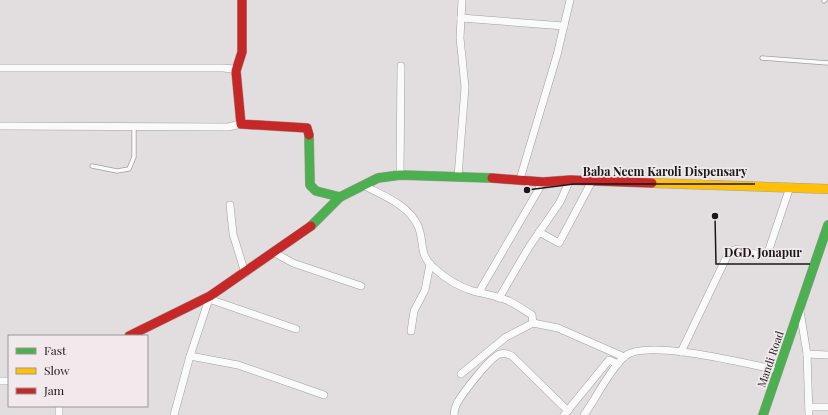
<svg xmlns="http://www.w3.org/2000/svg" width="828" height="415" viewBox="0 0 828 415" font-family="'Playfair Display',serif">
	<rect width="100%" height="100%" fill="#e2dedf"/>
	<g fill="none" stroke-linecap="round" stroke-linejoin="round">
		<g stroke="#a29e9f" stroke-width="5">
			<g id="lane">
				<path d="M 824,1 L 825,0"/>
				<path d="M 762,58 L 828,63"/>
				<path d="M 92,166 L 117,171 L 129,169 L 134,157 L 134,126"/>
			</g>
		</g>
		<g stroke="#a29e9f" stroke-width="8">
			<g id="street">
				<path d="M 461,18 L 564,26"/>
				<path d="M 0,68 L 223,68 L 233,69 L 236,71"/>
				<path d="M 0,126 L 228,127 L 241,124"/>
				<path d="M 400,175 L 401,66"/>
				<path d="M 458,177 L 465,87 L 460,38 L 462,0"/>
				<path d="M 520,179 L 557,55 L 570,0"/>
				<path d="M 363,185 C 383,196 408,204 418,226 C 425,243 418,254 434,268 C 445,278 459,287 473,291 C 485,294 497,296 509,301 C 517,305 524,310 532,315 L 533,323"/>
				<path d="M 230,205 L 233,234 L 245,273"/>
				<path d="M 539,232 L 559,243 L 592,181"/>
				<path d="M 275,253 L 293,263 L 361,286"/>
				<path d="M 479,292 L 543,182"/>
				<path d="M 499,298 L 529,247 L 560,202 L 570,180"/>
				<path d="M 209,299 L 296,329"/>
				<path d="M 800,311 L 807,354 L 809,415"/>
				<path d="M 411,331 L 414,311 L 425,290 L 430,264"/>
				<path d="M 681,352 L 729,252 L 737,249 L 759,255 L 767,255 L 790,187"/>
				<path d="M 807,354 L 828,355"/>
				<path d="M 190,356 L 238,365 L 324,395"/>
				<path d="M 461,374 L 506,337 L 533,323 L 558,328 L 624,357"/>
				<path d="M 0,381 L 9,381"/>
				<path d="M 809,407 L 828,407"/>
				<path d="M 59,415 L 59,406"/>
				<path d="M 174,415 L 190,356 L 210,296"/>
				<path d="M 454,415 C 454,411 455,407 457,403 C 463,393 490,357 500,354 C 504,353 508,354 512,356 L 568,411"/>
				<path d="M 564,415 L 609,360 L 618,364"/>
				<path d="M 584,415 C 597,397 608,372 624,357 C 644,337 750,365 778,370"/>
			</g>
		</g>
		<g stroke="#a29e9f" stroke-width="10">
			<g id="fast">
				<path d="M 309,135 L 310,185 L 316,191 L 340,197"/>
				<path d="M 311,226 L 340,197 L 378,178 L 400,175 L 492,178"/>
				<path d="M 763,415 L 828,225"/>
			</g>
		</g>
		<g stroke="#a29e9f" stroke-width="10">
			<path id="slow" d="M 652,183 L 828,189"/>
		</g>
		<g stroke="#a29e9f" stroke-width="10">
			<g id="jam">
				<path d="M 242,0 L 242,52 L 236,71 L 241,124 L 307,128 L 309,135"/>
				<path d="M 492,178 L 543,182 L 570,180 L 652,183"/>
				<path d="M 129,336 L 210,296 L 311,226"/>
			</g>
		</g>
		<use href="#lane" stroke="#fbfafa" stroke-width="3.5"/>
		<use href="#street" stroke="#fbfafa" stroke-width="7"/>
		<use href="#fast" stroke="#4caf50" stroke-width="9"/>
		<use href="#slow" stroke="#ffc107" stroke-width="9"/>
		<use href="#jam" stroke="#c62828" stroke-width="9"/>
	</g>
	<g text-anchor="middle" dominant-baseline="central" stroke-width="3.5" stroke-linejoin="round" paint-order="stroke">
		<g font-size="11" fill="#1a1718" stroke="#f1e9ec">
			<text transform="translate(770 359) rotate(-71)">Mandi Road</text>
		</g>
	</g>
	<path fill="none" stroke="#1a1718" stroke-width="1.5" d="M527 190L574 184H755M715 216L716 264H810"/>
	<g fill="#1a1718" stroke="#f1e9ec" stroke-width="1.5">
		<circle cx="527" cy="190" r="4"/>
		<circle cx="715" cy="216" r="4"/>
	</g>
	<g font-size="12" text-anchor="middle" font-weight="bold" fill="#1a1718" stroke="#f1e9ec" stroke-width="3.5" stroke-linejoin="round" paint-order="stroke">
		<text x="665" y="176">Baba Neem Karoli Dispensary</text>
		<text x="763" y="257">DGD, Jonapur</text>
	</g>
	<rect x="8" y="335" width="140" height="72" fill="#f1e9ec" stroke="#9b9597"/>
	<rect x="16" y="348" width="20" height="6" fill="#4caf50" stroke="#9b9597"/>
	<text x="44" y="355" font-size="12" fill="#1a1718">Fast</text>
	<rect x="16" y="368" width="20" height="6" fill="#ffc107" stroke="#9b9597"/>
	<text x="44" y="375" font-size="12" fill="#1a1718">Slow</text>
	<rect x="16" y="388" width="20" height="6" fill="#c62828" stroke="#9b9597"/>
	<text x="44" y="395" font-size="12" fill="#1a1718">Jam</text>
</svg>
